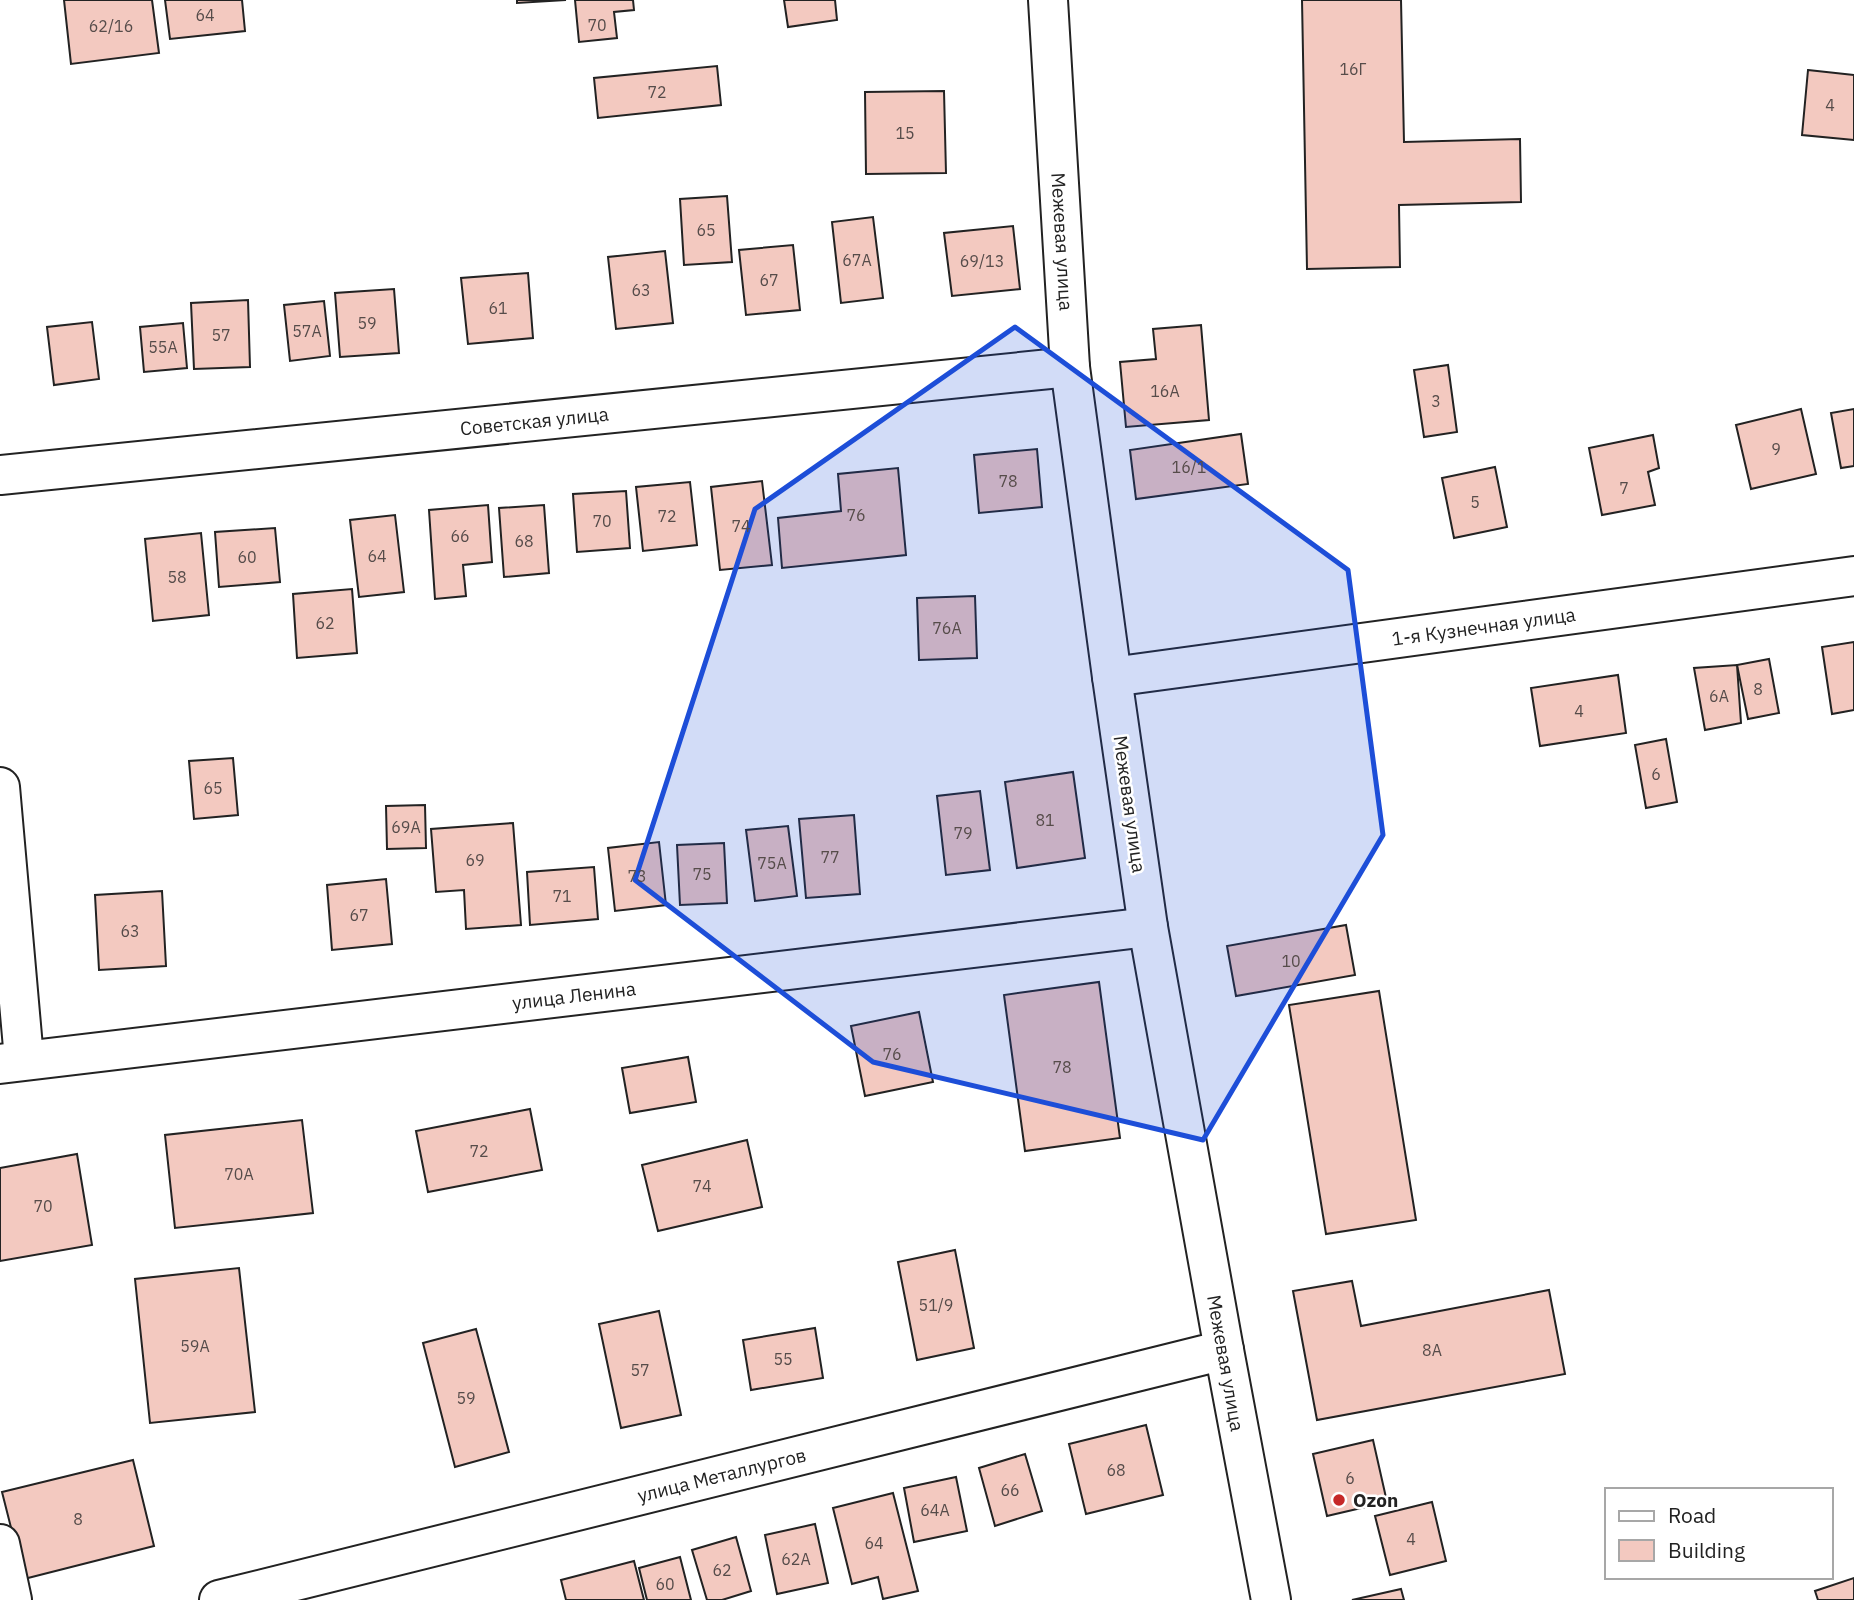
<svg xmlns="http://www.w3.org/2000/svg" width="1854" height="1600" viewBox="0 0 1854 1600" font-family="'IBM Plex Sans',sans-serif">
	<rect width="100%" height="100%" fill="#fff"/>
	<g fill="#f3c9c0" stroke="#222" stroke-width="2">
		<path d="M 64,0 L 152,0 L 159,53 L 71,64 Z"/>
		<path d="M 165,0 L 242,0 L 245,31 L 170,39 Z"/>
		<path d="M 517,0 L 566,0 L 517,3 Z"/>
		<path d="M 575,0 L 633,0 L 634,10 L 614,12 L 617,38 L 579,42 Z"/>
		<path d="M 784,0 L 835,0 L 837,20 L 788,27 Z"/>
		<path d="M 1302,0 L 1401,0 L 1404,142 L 1520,139 L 1521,202 L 1399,205 L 1400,267 L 1307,269 Z"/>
		<path d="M 717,66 L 721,105 L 598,118 L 594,78 Z"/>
		<path d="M 1808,70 L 1854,75 L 1854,140 L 1802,135 Z"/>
		<path d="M 944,91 L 946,173 L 866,174 L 865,92 Z"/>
		<path d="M 727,196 L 732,262 L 684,265 L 680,199 Z"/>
		<path d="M 873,217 L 883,298 L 841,303 L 832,222 Z"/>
		<path d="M 1013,226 L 1020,289 L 952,296 L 944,233 Z"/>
		<path d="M 793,245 L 800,310 L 746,315 L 739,250 Z"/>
		<path d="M 665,251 L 673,323 L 616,329 L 608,257 Z"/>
		<path d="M 528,273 L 533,338 L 468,344 L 461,278 Z"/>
		<path d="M 394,289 L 399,353 L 340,357 L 335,293 Z"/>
		<path d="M 248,300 L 250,367 L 194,369 L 191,303 Z"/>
		<path d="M 324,301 L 330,356 L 290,361 L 284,305 Z"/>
		<path d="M 92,322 L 99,379 L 54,385 L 47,327 Z"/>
		<path d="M 183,323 L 187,368 L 144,372 L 140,327 Z"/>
		<path d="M 1201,325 L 1209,420 L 1126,427 L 1120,362 L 1156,359 L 1153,329 Z"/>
		<path d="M 1448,365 L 1457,432 L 1424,437 L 1414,370 Z"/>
		<path d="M 1801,409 L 1816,474 L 1751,489 L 1736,425 Z"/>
		<path d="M 1854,409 L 1854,466 L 1841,468 L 1831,413 Z"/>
		<path d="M 1241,434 L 1248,484 L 1136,499 L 1130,450 Z"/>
		<path d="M 1653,435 L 1659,468 L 1648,472 L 1655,505 L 1602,515 L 1589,448 Z"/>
		<path d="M 1037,449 L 1042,507 L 979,513 L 974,455 Z"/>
		<path d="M 1495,467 L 1507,527 L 1454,538 L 1442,478 Z"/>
		<path d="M 898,468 L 906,555 L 782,568 L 778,518 L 841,511 L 838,474 Z"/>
		<path d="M 762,481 L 772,565 L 720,570 L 711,487 Z"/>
		<path d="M 690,482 L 697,545 L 643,551 L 636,487 Z"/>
		<path d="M 626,491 L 630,548 L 577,552 L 573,494 Z"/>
		<path d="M 488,505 L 492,562 L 463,565 L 466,596 L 435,599 L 429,510 Z"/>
		<path d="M 544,505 L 549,573 L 504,577 L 499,508 Z"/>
		<path d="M 395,515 L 404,592 L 359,597 L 350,520 Z"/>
		<path d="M 275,528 L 280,582 L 219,587 L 215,532 Z"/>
		<path d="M 201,533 L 209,615 L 153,621 L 145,539 Z"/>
		<path d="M 352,589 L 357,653 L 297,658 L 293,594 Z"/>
		<path d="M 975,596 L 977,658 L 919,660 L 917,598 Z"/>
		<path d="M 1854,642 L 1854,710 L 1832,714 L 1822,647 Z"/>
		<path d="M 1769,659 L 1779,713 L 1748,719 L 1737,665 Z"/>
		<path d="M 1737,665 L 1741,723 L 1705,730 L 1694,668 Z"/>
		<path d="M 1618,675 L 1626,733 L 1540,746 L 1531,688 Z"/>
		<path d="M 1666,739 L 1677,802 L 1646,808 L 1635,745 Z"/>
		<path d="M 233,758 L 238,815 L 194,819 L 189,761 Z"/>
		<path d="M 1073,772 L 1085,858 L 1017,868 L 1005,782 Z"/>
		<path d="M 980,791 L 990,870 L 946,875 L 937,796 Z"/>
		<path d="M 425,805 L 426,848 L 387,849 L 386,806 Z"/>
		<path d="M 854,815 L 860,894 L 806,898 L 799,819 Z"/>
		<path d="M 513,823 L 521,925 L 466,929 L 464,890 L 436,892 L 431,829 Z"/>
		<path d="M 788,826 L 797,896 L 755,901 L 746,830 Z"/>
		<path d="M 659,842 L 666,905 L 615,911 L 608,848 Z"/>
		<path d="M 724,843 L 727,903 L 680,905 L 677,845 Z"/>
		<path d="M 594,867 L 598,919 L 530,925 L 527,872 Z"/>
		<path d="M 386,879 L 392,944 L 332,950 L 327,885 Z"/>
		<path d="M 162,891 L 166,966 L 99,970 L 95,895 Z"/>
		<path d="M 1346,925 L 1355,975 L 1236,996 L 1227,946 Z"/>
		<path d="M 1099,982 L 1120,1138 L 1025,1151 L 1004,995 Z"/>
		<path d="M 1379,991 L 1416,1220 L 1326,1234 L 1289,1005 Z"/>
		<path d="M 919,1012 L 933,1082 L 865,1096 L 851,1026 Z"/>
		<path d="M 688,1057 L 696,1102 L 630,1113 L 622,1068 Z"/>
		<path d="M 530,1109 L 542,1170 L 428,1192 L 416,1131 Z"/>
		<path d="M 302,1120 L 313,1213 L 175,1228 L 165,1135 Z"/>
		<path d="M 747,1140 L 762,1207 L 658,1231 L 642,1165 Z"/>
		<path d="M 77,1154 L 92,1245 L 0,1261 L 0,1168 Z"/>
		<path d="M 955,1250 L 974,1348 L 917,1360 L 898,1262 Z"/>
		<path d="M 239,1268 L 255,1412 L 150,1423 L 135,1279 Z"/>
		<path d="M 1352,1281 L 1361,1326 L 1549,1290 L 1565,1374 L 1317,1420 L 1293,1291 Z"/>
		<path d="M 659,1311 L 681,1415 L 621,1428 L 599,1324 Z"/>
		<path d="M 815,1328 L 823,1378 L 751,1390 L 743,1340 Z"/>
		<path d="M 476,1329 L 509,1452 L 455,1467 L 423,1343 Z"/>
		<path d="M 1146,1425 L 1163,1495 L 1086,1514 L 1069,1444 Z"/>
		<path d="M 1373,1440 L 1387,1502 L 1327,1516 L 1313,1454 Z"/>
		<path d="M 1025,1454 L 1042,1511 L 995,1526 L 979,1468 Z"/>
		<path d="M 133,1460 L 154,1546 L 24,1579 L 2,1492 Z"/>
		<path d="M 956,1477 L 967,1531 L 914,1542 L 904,1488 Z"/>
		<path d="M 893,1493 L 918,1591 L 883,1599 L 878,1577 L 852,1584 L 833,1508 Z"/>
		<path d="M 1432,1502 L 1446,1561 L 1390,1575 L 1375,1516 Z"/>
		<path d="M 815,1524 L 828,1583 L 777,1594 L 765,1535 Z"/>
		<path d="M 736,1537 L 751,1591 L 722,1600 L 707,1600 L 692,1550 Z"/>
		<path d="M 680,1557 L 691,1600 L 647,1600 L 639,1568 Z"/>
		<path d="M 634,1561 L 644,1600 L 566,1600 L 561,1580 Z"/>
		<path d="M 1854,1578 L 1854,1600 L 1818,1600 L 1815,1591 Z"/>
		<path d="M 1401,1589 L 1404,1600 L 1352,1600 Z"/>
	</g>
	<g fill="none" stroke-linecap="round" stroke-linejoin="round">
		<g stroke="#222" stroke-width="42">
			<g id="minor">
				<path id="s1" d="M 1048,0 L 1070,367 L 1112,677"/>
				<path id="s2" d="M 0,475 L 1070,367"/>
				<path d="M 0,787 L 24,1059"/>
				<path id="s3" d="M 0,1064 L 1148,927"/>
				<path d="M 1224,1350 L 1271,1600"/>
				<path d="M 0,1544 L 12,1600"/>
			</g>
		</g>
		<g stroke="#222" stroke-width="42">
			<g id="tertiary">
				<path id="s4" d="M 219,1600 L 1224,1350 L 1148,927 L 1112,677 L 1854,576"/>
			</g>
		</g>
		<use href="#minor" stroke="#fff" stroke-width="38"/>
		<use href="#tertiary" stroke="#fff" stroke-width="38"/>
	</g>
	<path fill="#1d4ed8" fill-opacity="0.2" stroke="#1d4ed8" stroke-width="5" stroke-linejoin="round" d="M 1015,327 L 1348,570 L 1383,835 L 1203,1140 L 873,1062 L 635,880 L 755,509 Z"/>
	<circle fill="#c62828" stroke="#fff" stroke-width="2.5" cx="1339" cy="1500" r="7"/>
	<g text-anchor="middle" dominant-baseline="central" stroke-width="5" stroke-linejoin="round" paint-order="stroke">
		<g font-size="16" fill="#564c4a">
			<text x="205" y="15">64</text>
			<text x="597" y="25">70</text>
			<text x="111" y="26">62/16</text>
			<text x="1353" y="69">16Г</text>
			<text x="657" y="92">72</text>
			<text x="1830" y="105">4</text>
			<text x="905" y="133">15</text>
			<text x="706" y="230">65</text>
			<text x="857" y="260">67А</text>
			<text x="982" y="261">69/13</text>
			<text x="769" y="280">67</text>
			<text x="641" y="290">63</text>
			<text x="498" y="308">61</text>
			<text x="367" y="323">59</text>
			<text x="307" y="331">57А</text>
			<text x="221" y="335">57</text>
			<text x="163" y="347">55А</text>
			<text x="1165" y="391">16А</text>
			<text x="1436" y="401">3</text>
			<text x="1776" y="449">9</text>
			<text x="1189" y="467">16/1</text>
			<text x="1008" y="481">78</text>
			<text x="1624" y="488">7</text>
			<text x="1475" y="502">5</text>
			<text x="856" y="515">76</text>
			<text x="667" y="516">72</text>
			<text x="602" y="521">70</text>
			<text x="741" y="526">74</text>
			<text x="460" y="536">66</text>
			<text x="524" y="541">68</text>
			<text x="377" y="556">64</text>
			<text x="247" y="557">60</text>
			<text x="177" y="577">58</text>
			<text x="325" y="623">62</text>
			<text x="947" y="628">76А</text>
			<text x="1758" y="689">8</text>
			<text x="1719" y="696">6А</text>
			<text x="1579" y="711">4</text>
			<text x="1656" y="774">6</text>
			<text x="213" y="788">65</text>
			<text x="1045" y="820">81</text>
			<text x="406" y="827">69А</text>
			<text x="963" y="833">79</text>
			<text x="830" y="857">77</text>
			<text x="475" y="860">69</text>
			<text x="772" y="863">75А</text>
			<text x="702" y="874">75</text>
			<text x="637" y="876">73</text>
			<text x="562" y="896">71</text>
			<text x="359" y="915">67</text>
			<text x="130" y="931">63</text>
			<text x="1291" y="961">10</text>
			<text x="892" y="1054">76</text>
			<text x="1062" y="1067">78</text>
			<text x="479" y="1151">72</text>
			<text x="239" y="1174">70А</text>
			<text x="702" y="1186">74</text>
			<text x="43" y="1206">70</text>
			<text x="936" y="1305">51/9</text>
			<text x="195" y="1346">59А</text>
			<text x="1432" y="1350">8А</text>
			<text x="783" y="1359">55</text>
			<text x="640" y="1370">57</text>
			<text x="466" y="1398">59</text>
			<text x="1116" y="1470">68</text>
			<text x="1350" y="1478">6</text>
			<text x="1010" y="1490">66</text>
			<text x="935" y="1510">64А</text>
			<text x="78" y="1519">8</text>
			<text x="1411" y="1539">4</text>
			<text x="874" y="1543">64</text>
			<text x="796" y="1559">62А</text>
			<text x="722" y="1570">62</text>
			<text x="665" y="1584">60</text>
		</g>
		<g font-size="19" fill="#222" stroke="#fff">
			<text stroke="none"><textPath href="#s1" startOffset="242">Межевая улица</textPath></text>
			<text stroke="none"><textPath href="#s2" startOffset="537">Советская улица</textPath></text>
			<text stroke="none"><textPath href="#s4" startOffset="2093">1-я Кузнечная улица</textPath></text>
			<text transform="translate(1130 804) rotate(82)">Межевая улица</text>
			<text stroke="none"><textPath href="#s3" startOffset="578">улица Ленина</textPath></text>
			<text transform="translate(1226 1363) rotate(80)">Межевая улица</text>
			<text stroke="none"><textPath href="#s4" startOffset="518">улица Металлургов</textPath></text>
		</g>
		<g font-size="19" font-weight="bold" fill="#222" stroke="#fff" text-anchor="start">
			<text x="1353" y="1500">Ozon</text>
		</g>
	</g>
	<rect x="1605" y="1488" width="228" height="91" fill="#ffffff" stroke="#a7a7a7" stroke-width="2"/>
	<rect x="1619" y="1511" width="35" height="10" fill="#ffffff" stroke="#a7a7a7" stroke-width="2"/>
	<text x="1668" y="1523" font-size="21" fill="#222222">Road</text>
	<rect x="1619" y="1540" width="35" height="21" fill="#f3c9c0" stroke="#a7a7a7" stroke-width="2"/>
	<text x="1668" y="1558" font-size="21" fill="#222222">Building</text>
</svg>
